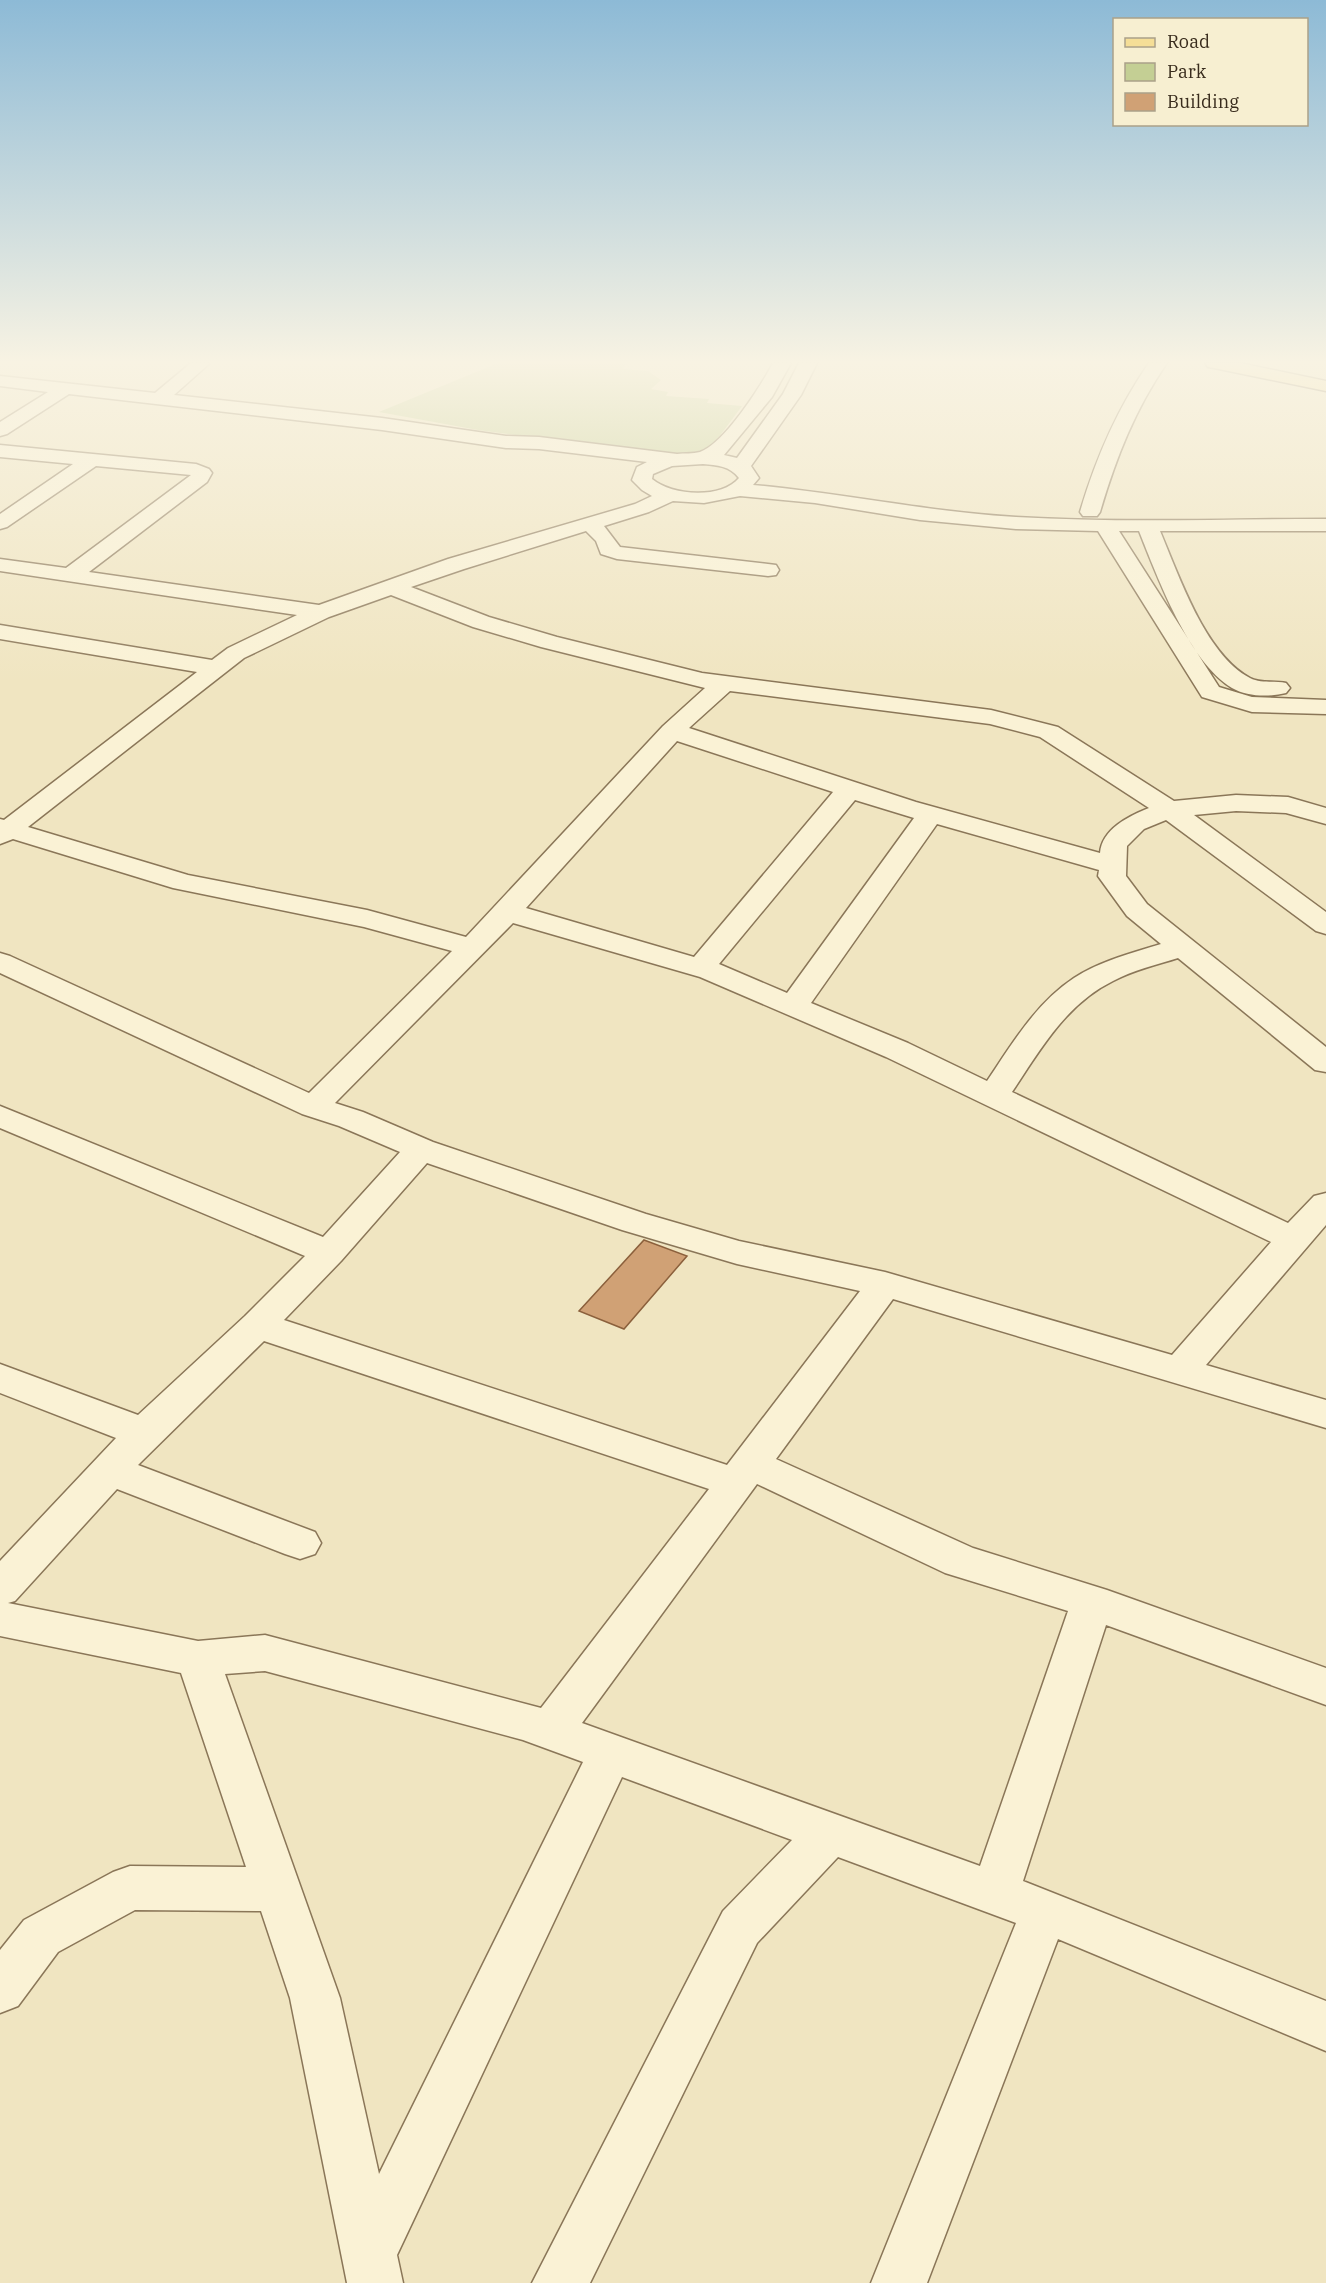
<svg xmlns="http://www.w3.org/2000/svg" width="1326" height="2283" viewBox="0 0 1326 2283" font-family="'IBM Plex Serif',serif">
	<rect width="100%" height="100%" fill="#f0e5c1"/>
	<path fill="#c4cf94" d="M 498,363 L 625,363 L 623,369 L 648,371 L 661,380 L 651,389 L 668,392 L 666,396 L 709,399 L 707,403 L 742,406 L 707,453 L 678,456 L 478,430 L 379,412 Z"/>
	<path fill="#d0a175" stroke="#8b603c" stroke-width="1.5" d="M 644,1240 L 687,1256 L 624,1329 L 579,1311 Z"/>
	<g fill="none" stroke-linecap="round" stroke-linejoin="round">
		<g stroke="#8a7658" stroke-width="3">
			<g id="minor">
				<path d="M 191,363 L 210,363 L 174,395 L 382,418 L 506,436 L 539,437 L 677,454 C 684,453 693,454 700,452 C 724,444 761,386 773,363 L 791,363 L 772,397 L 724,455 L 737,458 L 783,394 L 799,363 L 817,363 L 801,395 L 751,466 L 759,478 L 753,485 C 841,493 928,512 1016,517 C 1119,523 1223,519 1326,519 L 1326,531 L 1160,531 C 1179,576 1205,654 1250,678 C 1261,684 1275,680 1286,683 L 1290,688 L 1286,693 C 1270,697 1247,697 1232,688 C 1188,661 1158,578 1139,531 L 1119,531 L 1219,687 L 1252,697 L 1326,700 L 1326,714 L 1252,712 L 1202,697 L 1098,531 L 1016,529 L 920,520 L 815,503 L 740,496 L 704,503 L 673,501 L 649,512 L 604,526 L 620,547 L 768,564 L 776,565 L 779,570 L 776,575 L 768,576 L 617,559 L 601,554 L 596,541 L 586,531 L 464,569 L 411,587 L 489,617 L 557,637 L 702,673 L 991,710 L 1058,727 L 1174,801 L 1236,795 L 1288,797 L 1326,808 L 1326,824 L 1286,813 L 1236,811 L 1194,815 L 1326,912 L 1326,934 L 1316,931 L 1166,820 L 1144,829 L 1127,846 L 1126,876 L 1147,904 L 1326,1047 L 1326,1072 L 1315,1070 L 1178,958 C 1156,965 1133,970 1113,981 C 1066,1004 1040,1050 1012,1092 L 1288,1223 L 1314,1196 L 1326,1193 L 1326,1225 L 1206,1365 L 1326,1400 L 1326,1428 L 893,1299 L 776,1459 L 973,1548 L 1107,1590 L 1326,1668 L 1326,1705 L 1106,1625 L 1023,1881 L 1326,2001 L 1326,2051 L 1058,1939 L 927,2283 L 871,2283 L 1016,1923 L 838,1857 L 757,1943 L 590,2283 L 532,2283 L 723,1911 L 792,1840 L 622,1777 L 397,2255 L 403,2283 L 347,2283 L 290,1998 L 261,1911 L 135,1910 L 58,1952 L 18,2006 L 0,2013 L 0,1950 L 24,1920 L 113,1872 L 130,1866 L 246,1867 L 181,1673 L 0,1636 L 0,1561 L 116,1438 L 0,1393 L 0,1364 L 138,1415 L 245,1316 L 305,1256 L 0,1128 L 0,1106 L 323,1237 L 400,1152 L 339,1126 L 302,1114 L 0,973 L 0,953 L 10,956 L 309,1093 L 452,951 L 364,927 L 173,888 L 13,839 L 0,844 L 0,819 L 4,820 L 197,672 L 0,639 L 0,625 L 212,660 L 228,648 L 297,615 L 0,571 L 0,559 L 66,568 L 191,475 L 96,466 L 7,527 L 0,529 L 0,514 L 73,464 L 0,457 L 0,445 L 196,464 L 209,469 L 212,473 L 207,482 L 89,572 L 319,605 L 448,559 L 635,504 L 652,496 L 642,490 L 632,480 L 637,467 L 647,462 L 539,449 L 506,448 L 382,430 L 69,394 L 7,434 L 0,436 L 0,422 L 48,392 L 0,386 L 0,376 L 155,393 ZM 703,464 C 717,465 730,466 739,478 C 722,499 672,496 652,479 L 653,474 L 672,466 ZM 391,595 L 473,627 L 541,647 L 705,688 L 663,726 L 466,937 L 367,910 L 188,875 L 28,827 L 244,658 L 329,617 ZM 730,691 L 990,724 L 1040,737 L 1149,808 C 1129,816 1102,829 1100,853 L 916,802 L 689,728 ZM 677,741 L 833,792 L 694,957 L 526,908 ZM 855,800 L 914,818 L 787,993 L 719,964 ZM 937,824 L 1099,870 L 1098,876 L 1127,916 L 1161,944 C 1132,953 1100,961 1074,978 C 1036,1003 1012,1044 987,1081 L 908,1043 L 811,1003 ZM 513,923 L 700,977 L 886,1057 L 1271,1242 L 1172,1355 L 885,1272 L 739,1241 L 646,1214 L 433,1142 L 363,1112 L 335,1103 ZM 427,1163 L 622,1230 L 737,1264 L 860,1291 L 727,1465 L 284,1320 L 341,1261 ZM 264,1341 L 709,1489 L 541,1708 L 265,1635 L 198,1641 L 8,1603 L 15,1601 L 117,1489 L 285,1554 L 300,1559 L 315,1554 L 321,1543 L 315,1532 L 138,1465 ZM 757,1484 L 945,1573 L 1068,1611 L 980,1866 L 582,1723 ZM 265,1671 L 523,1740 L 583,1762 L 379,2174 L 340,1998 L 225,1674 Z"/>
				<path d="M 1149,363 L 1167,363 C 1135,409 1116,458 1100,512 L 1097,516 L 1083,516 L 1080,512 C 1096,458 1117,409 1149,363 Z"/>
			</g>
		</g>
		<g stroke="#58432c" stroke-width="3">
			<path id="major" d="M 1205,363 L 1240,363 L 1326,381 L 1326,391 L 1214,368 L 1208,367 Z"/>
		</g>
		<use href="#minor" fill="#faf2d5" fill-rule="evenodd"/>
		<use href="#major" fill="#f5de97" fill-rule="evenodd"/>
	</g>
	<linearGradient id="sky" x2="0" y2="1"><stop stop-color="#8dbad6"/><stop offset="0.53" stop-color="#f8f3e3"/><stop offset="1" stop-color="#f8f3e3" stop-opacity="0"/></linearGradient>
	<rect width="1326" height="683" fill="url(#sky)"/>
	<rect x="1113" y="18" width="195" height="108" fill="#f7efd1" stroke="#aba189" stroke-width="1.5"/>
	<rect x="1125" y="38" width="30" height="9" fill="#f5de97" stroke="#aba189" stroke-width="1.5"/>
	<text x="1167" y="48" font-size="18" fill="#392c1d">Road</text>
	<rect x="1125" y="63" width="30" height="18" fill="#c4cf94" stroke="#aba189" stroke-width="1.5"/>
	<text x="1167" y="78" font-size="18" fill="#392c1d">Park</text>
	<rect x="1125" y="93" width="30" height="18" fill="#d0a175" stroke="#aba189" stroke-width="1.5"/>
	<text x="1167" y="108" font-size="18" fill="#392c1d">Building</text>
</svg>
